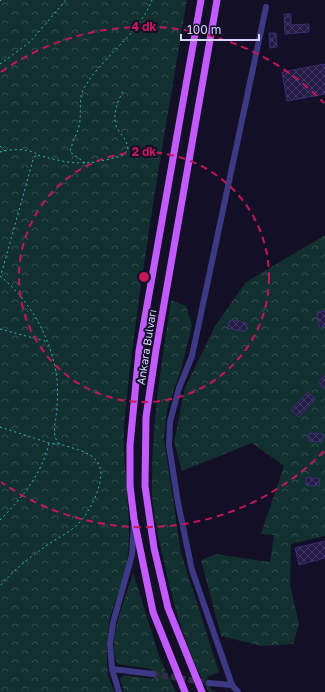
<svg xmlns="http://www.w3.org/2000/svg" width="325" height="692" viewBox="0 0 325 692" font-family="'Golos Text',sans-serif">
	<defs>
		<pattern id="forest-crowns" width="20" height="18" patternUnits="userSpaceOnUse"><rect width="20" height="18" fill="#12302f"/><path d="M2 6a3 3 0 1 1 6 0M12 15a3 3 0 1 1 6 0" fill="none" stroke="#344d4e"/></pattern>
		<pattern id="building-cross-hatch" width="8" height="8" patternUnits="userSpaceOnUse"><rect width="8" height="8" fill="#241b47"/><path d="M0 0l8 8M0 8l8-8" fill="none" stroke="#433b63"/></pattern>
	</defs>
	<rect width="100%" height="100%" fill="#130f26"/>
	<g fill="url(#forest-crowns)">
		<path d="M 0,0 L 187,0 C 164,138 139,276 125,415 C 120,464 134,514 127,562 C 124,584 113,602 109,623 C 107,634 106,670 109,679 C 111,684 113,688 115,692 L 0,692 Z"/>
		<path d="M 325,235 L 325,536 L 291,544 L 290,585 L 299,624 L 293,644 L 261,646 L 221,636 L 201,560 L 216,554 L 270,562 L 274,535 L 261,534 L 284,466 L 252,443 L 182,471 L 174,442 L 185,388 L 215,326 L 246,282 Z"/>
		<path d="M 171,300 L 186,306 L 192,326 L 180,373 L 167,409 L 164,439 L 181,553 L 219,672 L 207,677 L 211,690 L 218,692 L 209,692 C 186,651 173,604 163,558 C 157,533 151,506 152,480 C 152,420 162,360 171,300 Z"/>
		<path d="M 133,572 L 160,659 L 176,692 L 124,692 L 120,679 L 124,675 L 154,679 L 151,669 L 118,664 C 105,640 127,597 133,572 Z"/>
	</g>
	<g fill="url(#building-cross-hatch)" stroke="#3b2d73">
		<path d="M 284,14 L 291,14 L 291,25 L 309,24 L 309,32 L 285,34 Z"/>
		<path d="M 269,33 L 276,33 L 277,47 L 270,48 Z"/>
		<path d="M 325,64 L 325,94 L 287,101 L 282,72 Z"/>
		<path d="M 325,311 L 325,326 L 319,327 L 317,312 Z"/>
		<path d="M 230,320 L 247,323 L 245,332 L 228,328 Z"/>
		<path d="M 325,374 L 325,389 L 318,382 Z"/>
		<path d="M 308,392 L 315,399 L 299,417 L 291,410 Z"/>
		<path d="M 309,433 L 323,434 L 322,442 L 309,441 Z"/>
		<path d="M 307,477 L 320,479 L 319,486 L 306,485 Z"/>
		<path d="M 325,541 L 325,558 L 299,565 L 295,548 Z"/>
	</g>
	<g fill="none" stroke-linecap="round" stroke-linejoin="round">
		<path stroke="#312d47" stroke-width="6" stroke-dasharray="6 3" stroke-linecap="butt" d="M 153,674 L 209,683"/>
		<g stroke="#2fb8b0" stroke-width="1" stroke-dasharray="2 3" stroke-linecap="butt">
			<path d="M 0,1 L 1,0"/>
			<path d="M 0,64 L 30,42 L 66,0"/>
			<path d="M 0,146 L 5,151"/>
			<path d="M 0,152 C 12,149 26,148 37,154 L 33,160 L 1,275"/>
			<path d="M 38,155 C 72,165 89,166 124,155 L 128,149 C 127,140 123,137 118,130 C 111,117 117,103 123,91"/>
			<path d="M 85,163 L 70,152 C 72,141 79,132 80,120 C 81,111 79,99 83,90 C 101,57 138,36 152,0"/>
			<path d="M 0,276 C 27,298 46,329 54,363 C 58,377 58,393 57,406 C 57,416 53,428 55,437 C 56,440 58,442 60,444 C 71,448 88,451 96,460 C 110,475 90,512 79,523 C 69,533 57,538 46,546 C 30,557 13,571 0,586"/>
			<path d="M 0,329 L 48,342"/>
			<path d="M 0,427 L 49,443 L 60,444"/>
			<path d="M 0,520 C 22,498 42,474 49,443"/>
		</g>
		<g stroke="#3d3a85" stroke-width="6">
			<path d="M 112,669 L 153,674"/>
			<path d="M 209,683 L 232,685"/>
			<path d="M 119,692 L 112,669 L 110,644 L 113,623 L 132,555 L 134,525"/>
			<path d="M 238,692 L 232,685 L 192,570 L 178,503 L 169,445 L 170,422 L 179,388 L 192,356 L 266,7"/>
		</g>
		<g stroke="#c25bff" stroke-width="7">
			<path d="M 185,692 L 153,612 L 134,519 L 130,486 L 130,445 L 139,351 L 201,0"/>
			<path d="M 202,692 L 168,608 L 154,548 L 145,486 L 146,417 L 156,350 L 217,0"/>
		</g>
	</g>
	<g fill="none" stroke="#c2185b" stroke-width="2" stroke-dasharray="7 5">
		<circle cx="144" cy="277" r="125"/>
		<path d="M324 451A250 250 0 0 1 1 482M1 72A250 250 0 0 1 324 103"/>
	</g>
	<g text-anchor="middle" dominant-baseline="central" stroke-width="4" stroke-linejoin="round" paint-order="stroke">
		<g font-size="11" fill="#d9d4ff" stroke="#130f26">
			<text transform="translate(146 347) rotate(-81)">Ankara Bulvarı</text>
		</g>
	</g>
	<circle cx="144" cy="277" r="6" fill="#c2185b" stroke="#130f26" stroke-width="2"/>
	<g font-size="12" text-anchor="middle" font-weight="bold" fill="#c2185b" stroke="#130f26" stroke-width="4" stroke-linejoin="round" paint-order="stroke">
		<text x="144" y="31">4 dk</text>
		<text x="144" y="156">2 dk</text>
	</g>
	<path d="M181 34v6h78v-6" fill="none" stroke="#d9d4ff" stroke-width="2"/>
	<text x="187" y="34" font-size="12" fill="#d9d4ff" stroke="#130f26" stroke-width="3" paint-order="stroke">100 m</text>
</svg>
